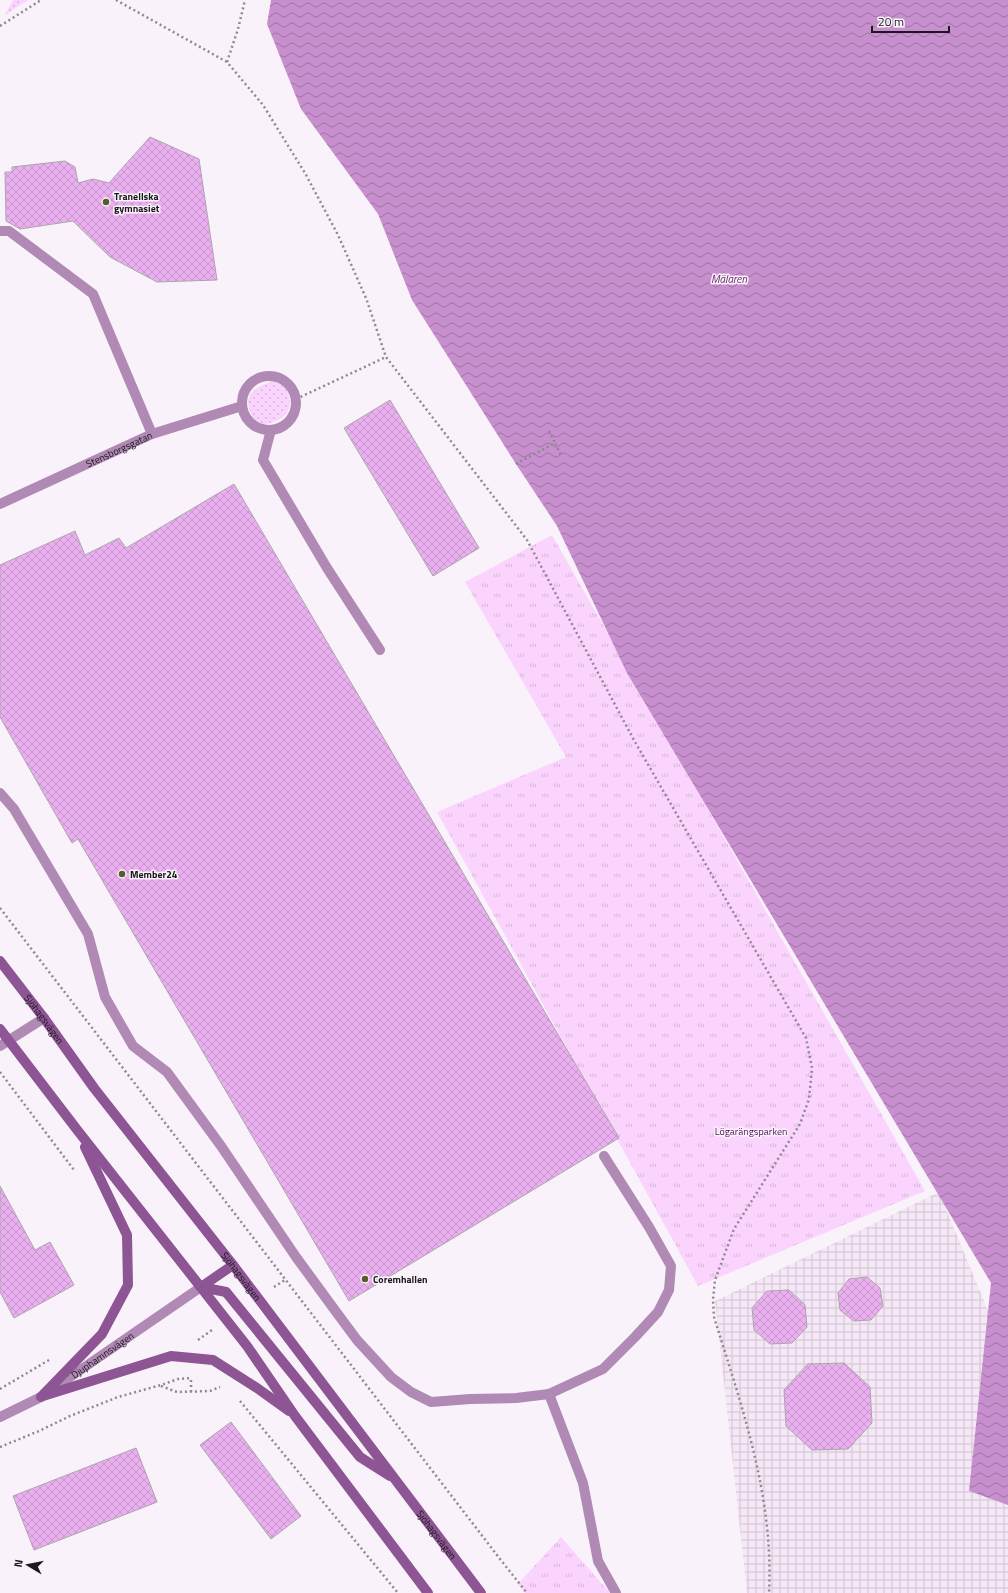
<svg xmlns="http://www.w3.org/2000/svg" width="1008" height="1593" viewBox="0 0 1008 1593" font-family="'Titillium Web',sans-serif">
	<defs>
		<pattern id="industrial-grid" width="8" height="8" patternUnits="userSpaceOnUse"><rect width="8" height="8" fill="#f5e7f6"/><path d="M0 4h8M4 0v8" fill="none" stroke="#d1c6d2"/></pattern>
		<pattern id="grass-dots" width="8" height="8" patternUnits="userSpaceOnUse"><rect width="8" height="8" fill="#fbd4fe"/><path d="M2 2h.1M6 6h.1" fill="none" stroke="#d7b5d9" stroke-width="1.8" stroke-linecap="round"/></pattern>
		<pattern id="park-tufts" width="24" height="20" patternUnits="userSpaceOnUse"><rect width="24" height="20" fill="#fbd4fe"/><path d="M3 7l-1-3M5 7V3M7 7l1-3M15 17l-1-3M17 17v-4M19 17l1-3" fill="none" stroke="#d7b5d9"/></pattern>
		<pattern id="water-waves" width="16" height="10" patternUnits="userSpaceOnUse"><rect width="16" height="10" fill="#c78fcd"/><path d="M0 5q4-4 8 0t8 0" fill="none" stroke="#a174a6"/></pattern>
		<pattern id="building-cross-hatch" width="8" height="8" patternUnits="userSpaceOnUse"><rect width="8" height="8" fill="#e9afef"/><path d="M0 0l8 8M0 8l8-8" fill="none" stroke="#c796cc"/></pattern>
	</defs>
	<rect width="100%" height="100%" fill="#faf2fa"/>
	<path fill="url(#industrial-grid)" d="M 939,1192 L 1008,1359 L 1008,1593 L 747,1593 L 715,1301 Z"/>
	<g fill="url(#grass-dots)">
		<path d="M 13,0 L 28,0 L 5,15 Z"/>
		<path d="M 274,381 C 281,384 287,388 289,396 C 294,415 278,422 261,425 C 254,421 252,417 250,410 C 242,393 260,385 274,381 Z"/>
	</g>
	<g fill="url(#park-tufts)">
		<path d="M 552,535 L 925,1191 L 698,1286 L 437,812 L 566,757 L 465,582 Z"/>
		<path d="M 561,1537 L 610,1593 L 525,1593 L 518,1584 Z"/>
	</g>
	<path fill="url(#water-waves)" d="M 271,0 L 1008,0 L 1008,1505 L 969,1491 L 991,1283 L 627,673 L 557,526 L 516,464 L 412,300 L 378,214 L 301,109 L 267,24 Z"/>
	<g fill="url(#building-cross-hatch)" stroke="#aca5ac">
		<path d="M 150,137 L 199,159 L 217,280 L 157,282 L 110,257 L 73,221 L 20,229 L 6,221 L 5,172 L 12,172 L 12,167 L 65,161 L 75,167 L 78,183 L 93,179 L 109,183 Z"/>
		<path d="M 390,400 L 479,548 L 433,576 L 344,428 Z"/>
		<path d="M 234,484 L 619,1138 L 349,1301 L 78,839 L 72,843 L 0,717 L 0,565 L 75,531 L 85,555 L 119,538 L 126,548 Z"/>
		<path d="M 0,1186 L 35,1250 L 50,1242 L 74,1285 L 14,1318 L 0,1292 Z"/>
		<path d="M 867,1277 L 880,1288 L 883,1306 L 871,1320 L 854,1321 L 840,1310 L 838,1293 L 849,1279 Z"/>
		<path d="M 789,1290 L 805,1305 L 807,1327 L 792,1343 L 770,1344 L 754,1330 L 752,1308 L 767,1291 Z"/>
		<path d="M 844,1363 L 870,1387 L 872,1423 L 848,1449 L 812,1450 L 786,1426 L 784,1390 L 808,1364 Z"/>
		<path d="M 231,1422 L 301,1516 L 271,1539 L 200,1445 Z"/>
		<path d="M 136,1448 L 157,1502 L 34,1550 L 13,1496 Z"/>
	</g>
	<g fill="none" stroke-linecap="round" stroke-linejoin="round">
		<g stroke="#8e898e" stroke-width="2.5" stroke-dasharray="2 3" stroke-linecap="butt">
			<path d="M 116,0 L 227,62 L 263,105 L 305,173 L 338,235 L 366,298 L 386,357 L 527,540 L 635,742 L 806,1038 L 812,1068 L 809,1099 L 800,1124 L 734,1229 L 715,1280 L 713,1300 L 714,1317 C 742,1407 774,1497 769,1593"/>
			<path d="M 0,26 L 41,0"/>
			<path d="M 227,62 L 238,29 L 245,0"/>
			<path d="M 296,399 L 386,357"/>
			<path d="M 549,431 L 555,443"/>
			<path d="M 516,464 L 555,443 L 561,455"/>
			<path d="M 0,908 L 500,1559 L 527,1593"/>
			<path d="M 0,1072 L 74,1170"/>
			<path d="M 274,1287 L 285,1280"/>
			<path d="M 198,1340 L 212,1330"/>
			<path d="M 161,1386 L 177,1392 L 210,1391 L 220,1387"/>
			<path d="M 0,1389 L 49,1360"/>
			<path d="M 191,1392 L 191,1378"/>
			<path d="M 240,1401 L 398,1593"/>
			<path d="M 0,1447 L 39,1431 L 70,1416 L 118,1397 L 161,1385 L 178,1379 L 192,1378"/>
		</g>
		<g stroke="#b089b4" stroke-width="10">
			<path d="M 0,231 L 9,231 L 93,294 L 152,434"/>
			<circle cx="269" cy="403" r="27"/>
			<path d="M 271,430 L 263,460 L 327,568 L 380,650"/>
			<path id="s1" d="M 0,504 L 152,434 L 242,406"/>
			<path d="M 0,793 L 14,809 L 88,934 L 105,997 L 133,1046 L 167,1072 L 221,1146 L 296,1257 L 334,1309 L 357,1340 L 391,1377 L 411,1392 L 431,1402 L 470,1399 L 516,1398 L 549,1394 L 603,1369 L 635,1337 L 658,1312 L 669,1290 L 671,1266 L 649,1227 L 604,1156"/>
			<path d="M 0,1046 L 44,1018"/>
		</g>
		<path stroke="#b089b4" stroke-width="10" d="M 549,1394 L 583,1483 L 598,1561 L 616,1593"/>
		<path stroke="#b089b4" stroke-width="10" id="s2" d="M 0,1417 L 41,1397 L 201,1287"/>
		<g stroke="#8d5593" stroke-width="10">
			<path id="s3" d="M 0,961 L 44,1018 L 94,1088 L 233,1265 L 481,1593"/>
			<path d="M 0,1029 L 78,1131 L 247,1346 L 295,1416 L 428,1593"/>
			<path d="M 201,1287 L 226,1292 L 360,1457 L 390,1476"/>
			<path d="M 201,1287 L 233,1265"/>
			<path d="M 43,1396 L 171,1356 L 213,1360 L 257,1388 L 289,1411"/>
			<path d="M 41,1397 L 102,1334 L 128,1285 L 127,1235 L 85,1147"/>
		</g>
	</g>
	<g fill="#585c2a" stroke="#faf2fa" stroke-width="1.5">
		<circle cx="106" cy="202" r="4"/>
		<circle cx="122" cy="874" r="4"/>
		<circle cx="365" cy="1279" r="4"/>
	</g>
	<g text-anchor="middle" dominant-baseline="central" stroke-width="3" stroke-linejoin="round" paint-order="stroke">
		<g font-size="10" font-weight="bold" fill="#1b191c" stroke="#faf2fa" text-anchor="start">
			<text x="114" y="196">Tranellska<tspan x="114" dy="12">gymnasiet</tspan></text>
			<text x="130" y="874">Member24</text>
			<text x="373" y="1279">Coremhallen</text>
		</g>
		<g font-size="10" fill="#1b191c" stroke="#faf2fa">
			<text stroke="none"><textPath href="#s1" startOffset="131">Stensborgsgatan</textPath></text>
			<text stroke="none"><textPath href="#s3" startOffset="73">Sjöhagsvägen</textPath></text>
			<text stroke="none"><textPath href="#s3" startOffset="397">Sjöhagsvägen</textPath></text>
			<text stroke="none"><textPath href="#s2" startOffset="120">Djuphamnsvägen</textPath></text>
			<text stroke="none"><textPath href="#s3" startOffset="721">Sjöhagsvägen</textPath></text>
		</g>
		<g font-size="10" fill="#56115e" stroke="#faf2fa">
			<text x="751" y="1131">Lögarängsparken</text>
		</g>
		<g font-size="11" font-style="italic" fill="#6a2771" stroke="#faf2fa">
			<text x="729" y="279">Mälaren</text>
		</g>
	</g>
	<g transform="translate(28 1565) rotate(280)" stroke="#faf2fa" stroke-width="3" paint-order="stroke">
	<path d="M0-3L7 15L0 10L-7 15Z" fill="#1b191c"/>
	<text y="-6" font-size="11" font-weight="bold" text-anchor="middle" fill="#1b191c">N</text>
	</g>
	<path d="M872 26v6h77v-6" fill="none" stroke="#1b191c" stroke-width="2"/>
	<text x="878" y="26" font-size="12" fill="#1b191c" stroke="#faf2fa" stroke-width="3" paint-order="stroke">20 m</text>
</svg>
